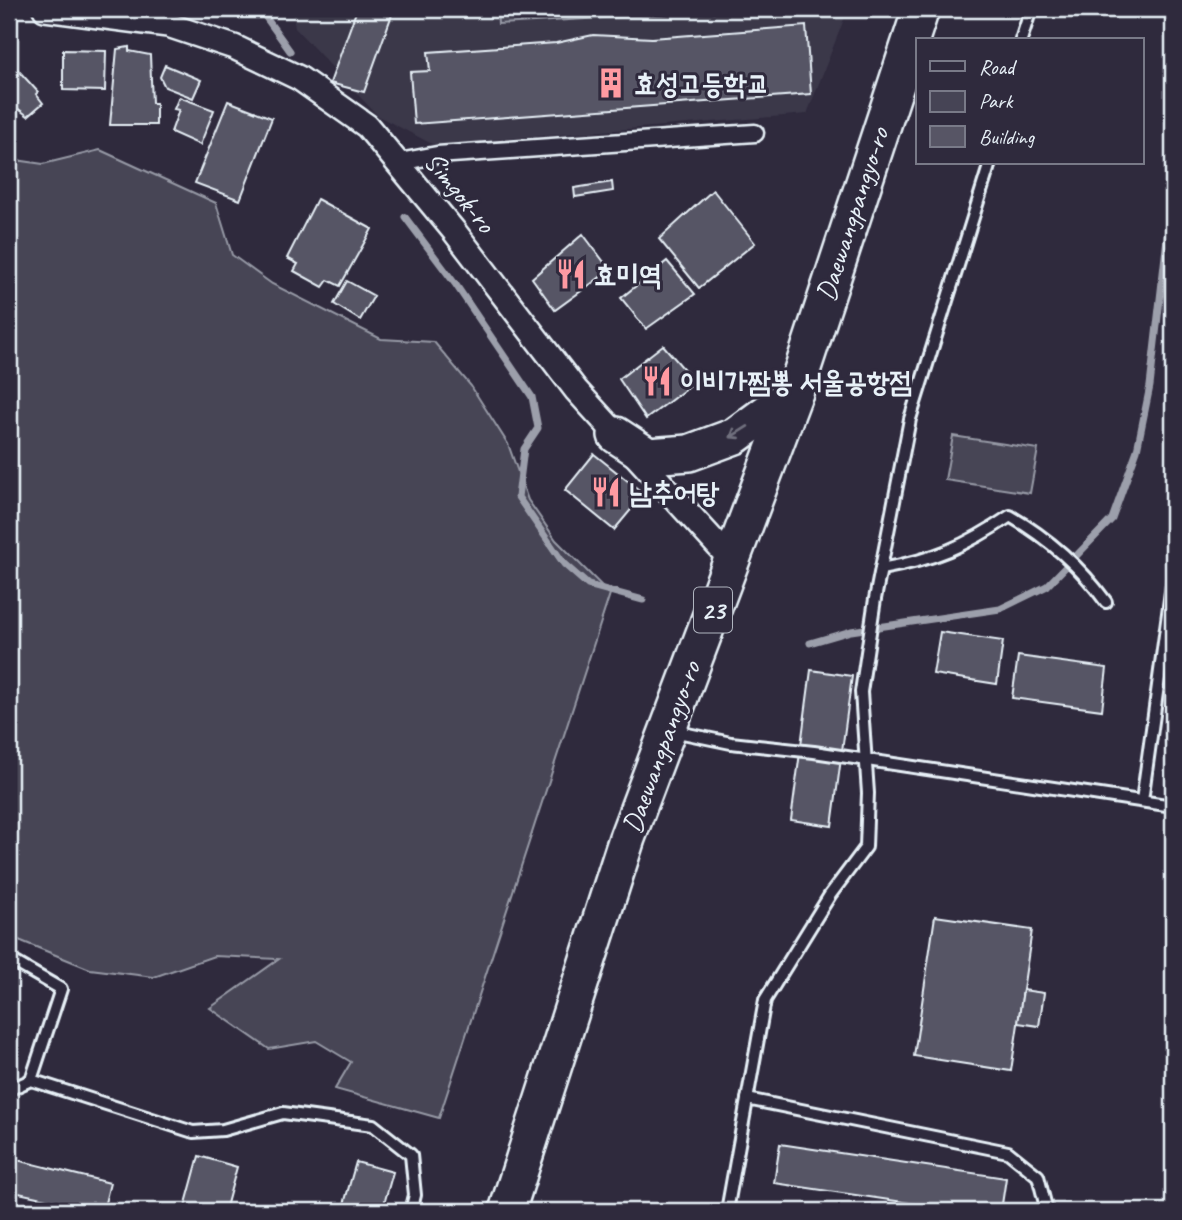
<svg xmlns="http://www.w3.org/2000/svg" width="1182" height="1220" viewBox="0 0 1182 1220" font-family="Caveat,'Poor Story',sans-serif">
	<rect width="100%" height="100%" fill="#2f2a3d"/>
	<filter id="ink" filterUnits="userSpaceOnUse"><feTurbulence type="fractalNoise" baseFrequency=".0143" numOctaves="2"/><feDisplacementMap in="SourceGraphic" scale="14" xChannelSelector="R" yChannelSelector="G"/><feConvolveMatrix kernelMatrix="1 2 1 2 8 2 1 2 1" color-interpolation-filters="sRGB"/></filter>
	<g filter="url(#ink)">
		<path fill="#3b3749" d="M 292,9 L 848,9 L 807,114 L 434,145 L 378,116 L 295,28 Z"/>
		<g fill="#464455" stroke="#979aa6" stroke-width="2">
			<path d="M 497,9 L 758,9 L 498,24 Z"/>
			<path d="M 100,150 L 216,203 L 232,255 L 272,284 L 381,339 L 434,342 L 471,386 L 508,444 L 528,500 L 556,540 L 610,594 L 439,1118 L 335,1089 L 351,1062 L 316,1041 L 269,1049 L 210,1008 L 279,959 L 214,956 L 154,977 L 90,969 L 9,936 L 9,159 L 43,164 Z"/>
			<path d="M 953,436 L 1038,449 L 1030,493 L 945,480 Z"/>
		</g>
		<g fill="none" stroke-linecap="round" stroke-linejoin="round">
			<g stroke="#9c9fab" stroke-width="7">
				<path d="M 253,9 L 262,12 L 290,51"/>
				<path d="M 405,217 L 456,285 L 532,397 L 538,428 L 524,449 L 518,497 L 564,564 L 588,585 L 643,600"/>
				<path d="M 810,643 L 851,631 L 1000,609 L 1047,586 L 1112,519 L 1137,450 L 1150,386 L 1173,186"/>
			</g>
		</g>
		<g fill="#575565" stroke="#e8f1f8" stroke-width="2">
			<path d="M 357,9 L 394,9 L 364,92 L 330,83 Z"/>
			<path d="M 806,26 L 811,94 L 414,124 L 410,72 L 430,71 L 428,52 L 556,43 L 593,35 L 652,38 Z"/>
			<path d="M 129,47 L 129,51 L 150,55 L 152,103 L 156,103 L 156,125 L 110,125 L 117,49 Z"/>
			<path d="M 63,50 L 106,51 L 105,91 L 63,90 Z"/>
			<path d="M 9,60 L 38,92 L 36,94 L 43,103 L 28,116 L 9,102 Z"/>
			<path d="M 165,65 L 201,80 L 193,98 L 165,87 L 160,77 Z"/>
			<path d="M 179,97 L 214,110 L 200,145 L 171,132 L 179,110 L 174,109 Z"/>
			<path d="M 228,101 L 272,118 L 240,200 L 195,183 Z"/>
			<path d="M 612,182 L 613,191 L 575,197 L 574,188 Z"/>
			<path d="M 713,190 L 755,243 L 699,288 L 659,239 Z"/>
			<path d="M 317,199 L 372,229 L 340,286 L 328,280 L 323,287 L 294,271 L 298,264 L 287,258 Z"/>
			<path d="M 583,234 L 610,270 L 555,310 L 532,278 Z"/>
			<path d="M 667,261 L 695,294 L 646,329 L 621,298 Z"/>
			<path d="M 347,281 L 374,296 L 360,320 L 334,304 Z"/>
			<path d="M 663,345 L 695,382 L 646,419 L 619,379 Z"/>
			<path d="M 594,454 L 644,494 L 614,530 L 565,490 Z"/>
			<path d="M 940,632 L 1003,641 L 997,684 L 933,674 Z"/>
			<path d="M 1018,656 L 1107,668 L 1102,710 L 1012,698 Z"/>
			<path d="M 811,670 L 852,676 L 832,826 L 791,820 Z"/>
			<path d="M 935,916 L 1032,930 L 1011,1071 L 914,1056 Z"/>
			<path d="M 1023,990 L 1044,993 L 1039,1026 L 1018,1023 Z"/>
			<path d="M 780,1144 L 1006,1178 L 1001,1211 L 964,1211 L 774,1183 Z"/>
			<path d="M 199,1156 L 237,1167 L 225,1211 L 184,1211 Z"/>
			<path d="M 9,1158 L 110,1183 L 103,1211 L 9,1191 Z"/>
			<path d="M 356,1162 L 393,1172 L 382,1211 L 342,1211 Z"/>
		</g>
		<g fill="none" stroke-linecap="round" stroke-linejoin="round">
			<g stroke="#e8f1f8" stroke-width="16">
				<g id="service">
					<path d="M 1021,40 L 1031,9"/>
					<path d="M 881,569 C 933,560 966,546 1010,516 C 1048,538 1080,566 1106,602"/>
					<path d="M 673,731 L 731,743 L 814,752 L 1173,806"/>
					<path d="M 1142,801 L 1173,577"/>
					<path d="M 9,959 L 61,989 L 31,1080 L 193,1132 L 223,1130 L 283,1113 L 373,1125 L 411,1155 L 415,1195 L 411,1211"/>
					<path d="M 9,1086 L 13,1088 L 31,1080"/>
					<path d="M 747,1099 L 1008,1152 L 1038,1176 L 1047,1211"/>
					<path d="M 727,1211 L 765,1000 L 830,895 L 866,847 L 868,793 L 861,692 L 875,599 L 910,419 L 990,163"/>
				</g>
			</g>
			<g stroke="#e8f1f8" stroke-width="21">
				<path id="pedestrian" d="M 399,162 L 437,155 L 755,133"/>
			</g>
			<g stroke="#e8f1f8" stroke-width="28">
				<path id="minor" d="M 45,9 L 168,25 L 234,47 L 299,78 L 367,126 L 454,231 L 576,390 L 732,561"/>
			</g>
			<g stroke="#e8f1f8" stroke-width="40">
				<g id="primary">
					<path d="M 616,435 L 648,456 L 689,453 L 735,436 L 795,392"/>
					<path d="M 507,1211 L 627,838 L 795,392 L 921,9"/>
				</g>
			</g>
			<use href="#service" stroke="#2f2a3d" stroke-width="10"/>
			<use href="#pedestrian" stroke="#2f2a3d" stroke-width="16"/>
			<use href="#minor" stroke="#2f2a3d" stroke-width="23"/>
			<use href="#primary" stroke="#2f2a3d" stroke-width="35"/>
		</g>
		<defs><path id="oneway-shaft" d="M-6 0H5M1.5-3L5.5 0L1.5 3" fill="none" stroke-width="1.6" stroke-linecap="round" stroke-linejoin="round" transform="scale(1.75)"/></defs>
		<use stroke="#70707e" href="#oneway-shaft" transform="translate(739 432) rotate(148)"/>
	</g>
	<defs>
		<g id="building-bare" transform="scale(2.415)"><path d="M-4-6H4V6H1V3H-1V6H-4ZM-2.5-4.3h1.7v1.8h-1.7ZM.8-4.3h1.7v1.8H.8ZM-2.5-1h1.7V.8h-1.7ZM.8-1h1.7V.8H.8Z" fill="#ff9aa2" stroke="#2f2a3d" stroke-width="2.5" paint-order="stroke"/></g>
		<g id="restaurant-bare" transform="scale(2.415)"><path d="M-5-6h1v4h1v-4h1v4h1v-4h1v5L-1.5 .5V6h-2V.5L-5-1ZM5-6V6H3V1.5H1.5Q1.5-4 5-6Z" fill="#ff9aa2" stroke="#2f2a3d" stroke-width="2.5" paint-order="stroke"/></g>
	</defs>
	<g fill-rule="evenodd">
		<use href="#building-bare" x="611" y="83"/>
		<use href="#restaurant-bare" x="571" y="274"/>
		<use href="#restaurant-bare" x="657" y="381"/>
		<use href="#restaurant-bare" x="606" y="492"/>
	</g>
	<g text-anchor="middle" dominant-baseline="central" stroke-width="6" stroke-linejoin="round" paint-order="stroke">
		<rect fill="#2f2a3d" stroke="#b0b5c0" stroke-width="2" x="694" y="587.5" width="38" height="45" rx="5"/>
		<g font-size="26" font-weight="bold" fill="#e8f1f8">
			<text x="713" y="610">23</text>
		</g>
		<g font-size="28" font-weight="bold" fill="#e8f1f8" stroke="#2f2a3d" text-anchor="start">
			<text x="634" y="83">효성고등학교</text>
			<text x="594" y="274">효미역</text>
			<text x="680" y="381">이비가짬뽕 서울공항점</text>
			<text x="629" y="492">남추어탕</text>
		</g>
		<g font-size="28" fill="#e8f1f8" stroke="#2f2a3d">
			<text transform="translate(460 192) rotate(51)">Simgok-ro</text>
			<text transform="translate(852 214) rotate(-72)">Daewangpangyo-ro</text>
			<text transform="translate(661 747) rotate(-70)">Daewangpangyo-ro</text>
		</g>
	</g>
	<rect width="1182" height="1220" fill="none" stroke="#2f2a3d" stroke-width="35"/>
	<rect x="18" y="18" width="1147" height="1185" fill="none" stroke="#e8f1f8" stroke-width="2.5" filter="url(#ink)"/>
	<rect x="916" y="38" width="228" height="126" fill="#2f2a3d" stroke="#797a88" stroke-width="2"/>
	<rect x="930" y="61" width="35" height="10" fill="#2f2a3d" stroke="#797a88" stroke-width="2"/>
	<text x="979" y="74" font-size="21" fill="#e8f1f8">Road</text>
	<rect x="930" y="91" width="35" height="21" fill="#464455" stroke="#797a88" stroke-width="2"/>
	<text x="979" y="108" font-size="21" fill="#e8f1f8">Park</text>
	<rect x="930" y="126" width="35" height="21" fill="#575565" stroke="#797a88" stroke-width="2"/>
	<text x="979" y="144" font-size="21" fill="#e8f1f8">Building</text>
</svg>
